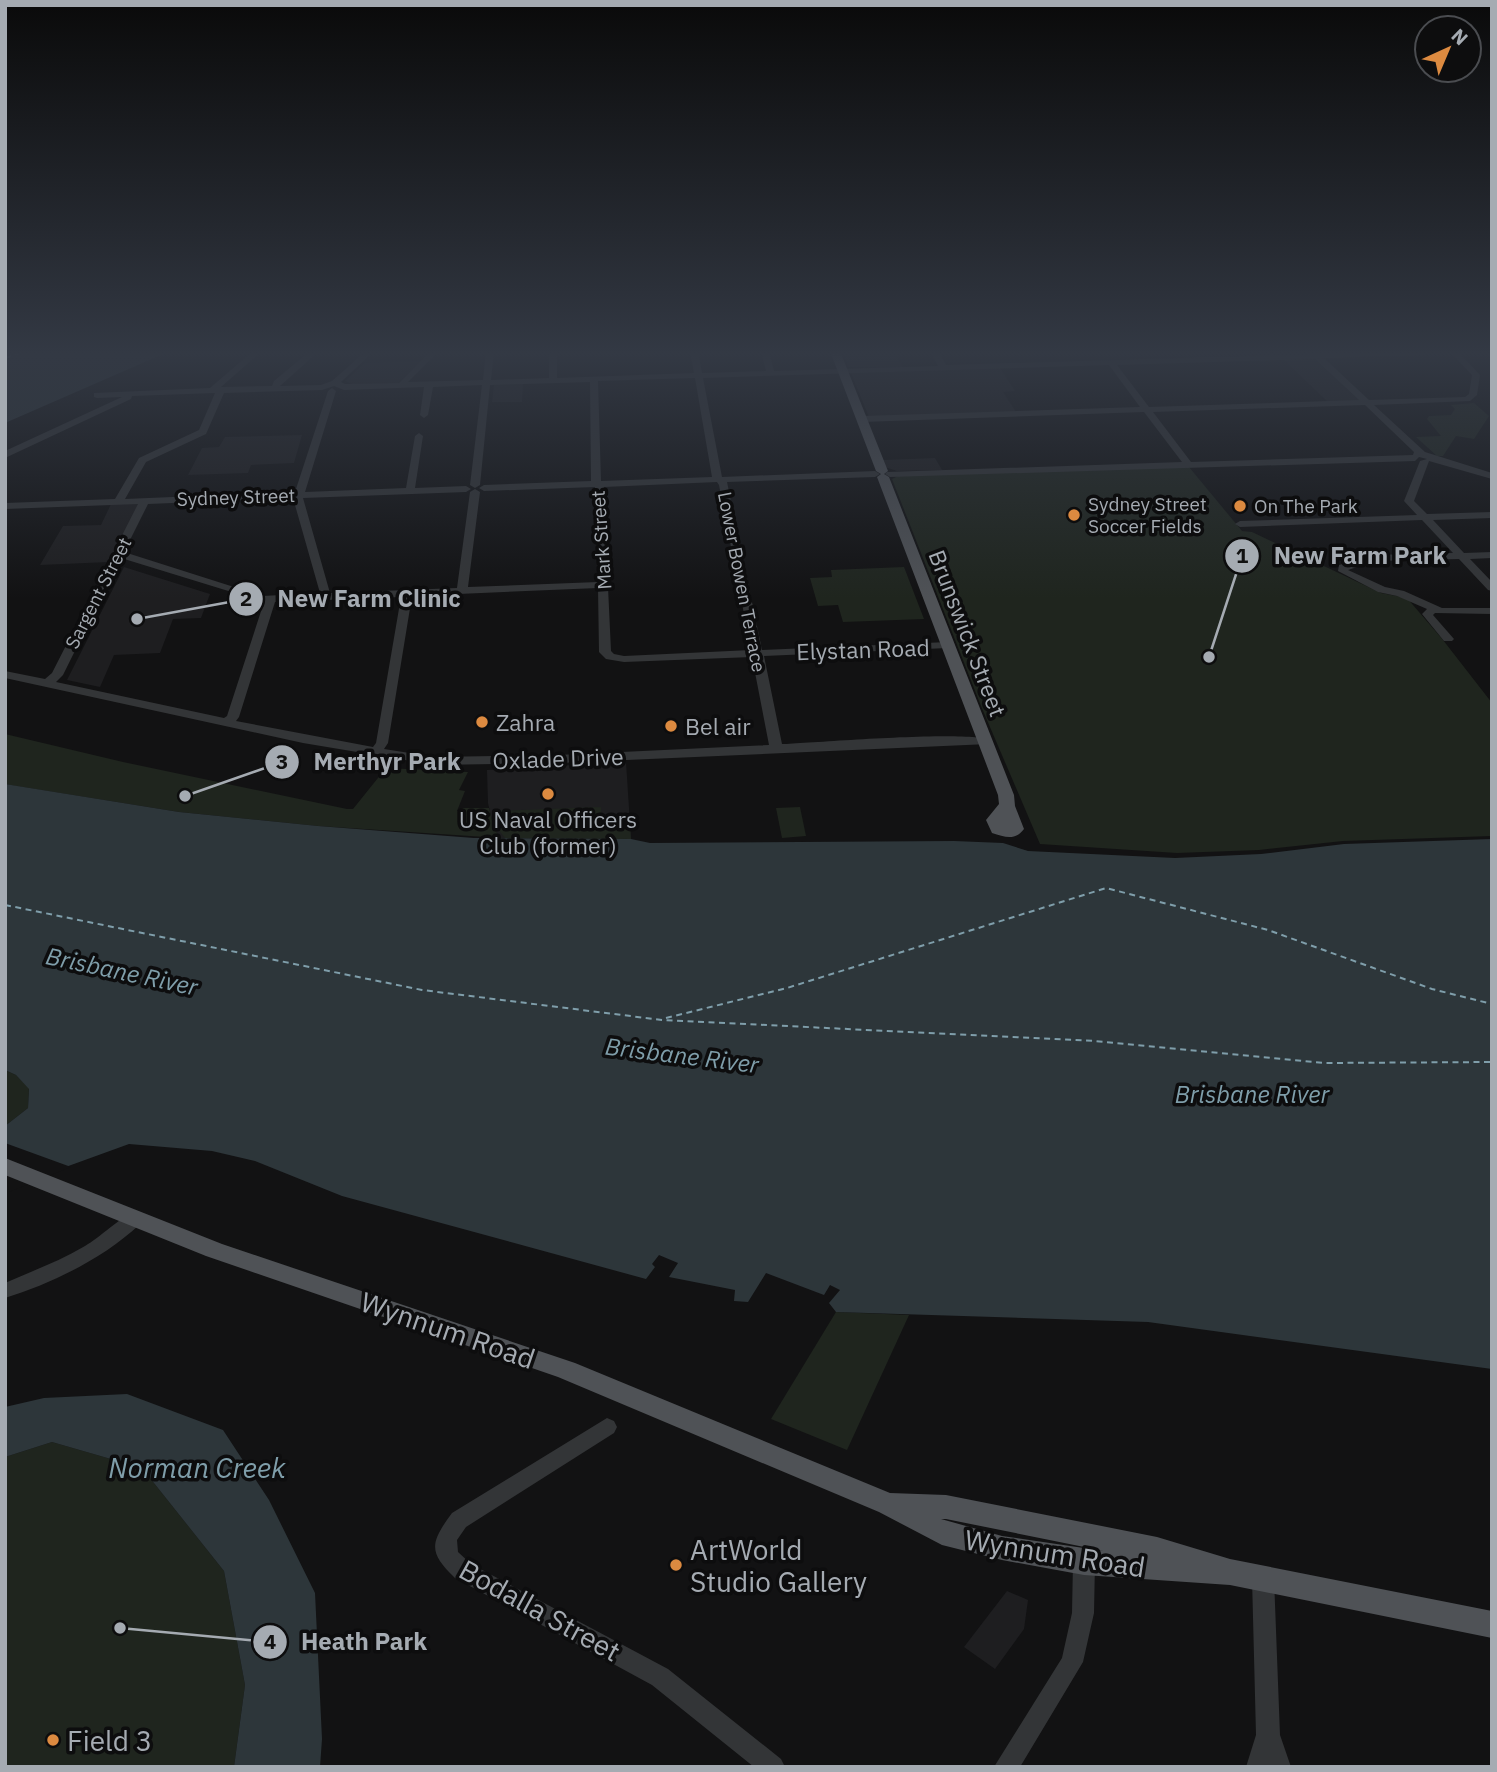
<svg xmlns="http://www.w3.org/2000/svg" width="1497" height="1772" viewBox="0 0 1497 1772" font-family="'IBM Plex Sans',sans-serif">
	<rect width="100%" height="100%" fill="#121213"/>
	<g fill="#1e1e20">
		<path d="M 843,351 L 894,351 L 903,368 L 848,367 Z"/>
		<path d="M 1283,359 L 1315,359 L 1360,401 L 1328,402 Z"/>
		<path d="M 422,361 L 398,383 L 352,384 L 345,381 L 365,363 Z"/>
		<path d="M 1000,368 L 1015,391 L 1003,392 L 1016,412 L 869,417 L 851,373 Z"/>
		<path d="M 523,384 L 522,402 L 492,402 L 494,385 Z"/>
		<path d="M 302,435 L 294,463 L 251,465 L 248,473 L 188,475 L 202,448 L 219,447 L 225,437 Z"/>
		<path d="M 935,458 L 942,470 L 897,471 L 885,467 L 882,460 Z"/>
		<path d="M 140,503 L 109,562 L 40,565 L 63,526 L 101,525 L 111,504 Z"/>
		<path d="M 124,567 L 210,594 L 201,618 L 173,619 L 160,653 L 114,655 L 100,687 L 67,680 Z"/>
		<path d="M 626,762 L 631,839 L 501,838 L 494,829 L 488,803 L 487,770 Z"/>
		<path d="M 1007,1591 L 1028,1600 L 1024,1629 L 995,1669 L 964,1647 Z"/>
	</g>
	<g fill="#1f251e">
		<path d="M 1474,403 L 1489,416 L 1474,439 L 1456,436 L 1443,456 L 1437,456 L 1416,437 L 1441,436 L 1427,419 L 1429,416 L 1451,415 L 1455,409 L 1451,405 Z"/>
		<path d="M 1189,467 L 1242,531 L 1252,532 L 1381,593 L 1407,598 L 1443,640 L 1492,703 L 1492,836 L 1343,841 L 1259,850 L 1177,853 L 1040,844 L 981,706 L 892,479 L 898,476 Z"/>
		<path d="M 904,567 L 924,619 L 843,622 L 838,605 L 818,606 L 810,578 L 832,577 L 831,570 Z"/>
		<path d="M 5,734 L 123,762 L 347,809 L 353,809 L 386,768 L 468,772 L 459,790 L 465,791 L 457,811 L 461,811 L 463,808 L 489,808 L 494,829 L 501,838 L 318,826 L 179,812 L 10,785 L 5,784 Z"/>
		<path d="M 601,807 L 601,819 L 611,819 L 612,828 L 630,827 L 631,839 L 505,838 L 497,828 L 493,811 Z"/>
		<path d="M 800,807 L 806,836 L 782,838 L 776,808 Z"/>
		<path d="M 5,1070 L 16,1075 L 29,1088 L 28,1108 L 5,1126 Z"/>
		<path d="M 836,1312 L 909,1315 L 847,1450 L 771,1419 Z"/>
		<path d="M 52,1442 L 142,1468 L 224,1571 L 245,1685 L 234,1767 L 5,1767 L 5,1457 Z"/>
	</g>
	<g fill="#2d363a">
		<path d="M 5,351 L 170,351 L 5,423 Z"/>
		<path d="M 5,784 L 179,812 L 318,826 L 474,838 L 631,839 L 650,843 L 954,841 L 1003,843 L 1028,851 L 1175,858 L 1261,854 L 1344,844 L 1492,839 L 1492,1369 L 1148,1322 L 836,1312 L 829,1303 L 840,1290 L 830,1285 L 824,1295 L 766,1273 L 748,1302 L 734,1301 L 735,1290 L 669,1277 L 678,1263 L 659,1255 L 652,1264 L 655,1267 L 646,1279 L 342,1196 L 255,1161 L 212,1151 L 129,1144 L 5,1189 L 5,1126 L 28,1108 L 29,1089 L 16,1075 L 5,1070 Z"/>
		<path d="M 127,1394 L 223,1430 L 269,1500 L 315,1593 L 322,1739 L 320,1767 L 234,1767 L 245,1685 L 224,1571 L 142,1468 L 52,1442 L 5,1457 L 5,1407 L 44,1398 Z"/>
	</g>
	<path fill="#121213" d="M 5,1143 L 71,1167 L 9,1192 L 5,1190 Z"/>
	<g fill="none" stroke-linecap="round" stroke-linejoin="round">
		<g stroke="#7f9eaa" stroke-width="2" stroke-dasharray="6 4.5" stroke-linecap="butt">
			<path d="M 5,358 L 25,351"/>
			<path d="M 5,905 L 422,990 L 662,1020 L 1095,1041 L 1324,1063 L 1492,1062"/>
			<path d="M 666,1018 L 787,988 L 1106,888 L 1268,930 L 1432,989 L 1492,1004"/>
		</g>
		<g fill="#333537" fill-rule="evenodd">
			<path d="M 253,351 L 262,351 L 221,387 L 272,386 L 274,381 L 310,351 L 319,351 L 280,386 L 321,385 L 332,381 L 366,351 L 374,351 L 341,382 L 345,384 L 399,383 L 431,351 L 439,351 L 408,382 L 483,380 L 486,351 L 494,351 L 491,380 L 549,378 L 549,351 L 557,351 L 557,378 L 694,373 L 690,351 L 698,351 L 702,373 L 766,371 L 761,351 L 769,351 L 774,371 L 938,366 L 930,351 L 938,351 L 946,365 L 1311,354 L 1315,352 L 1319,354 L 1484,351 L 1480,353 L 1460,354 L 1480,375 L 1477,395 L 1470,401 L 1374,405 L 1425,452 L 1492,473 L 1492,479 L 1429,461 L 1414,501 L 1427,514 L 1492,512 L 1492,518 L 1433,520 L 1464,553 L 1492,552 L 1492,558 L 1470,559 L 1492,582 L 1492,591 L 1488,590 L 1459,559 L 1375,561 L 1348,570 L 1385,587 L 1404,591 L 1442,608 L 1492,608 L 1492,614 L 1435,613 L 1433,615 L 1454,639 L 1452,641 L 1444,641 L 1422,614 L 1427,609 L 1397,596 L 1378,592 L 1338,571 L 1339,565 L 1374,555 L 1453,553 L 1422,520 L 1240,527 L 1235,524 L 1240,521 L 1417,515 L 1404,501 L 1420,461 L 1427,459 L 1419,457 L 1415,461 L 890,477 L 885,474 L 887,472 L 1182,462 L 1144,412 L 862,422 L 858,419 L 862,416 L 1140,407 L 1109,365 L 703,378 L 722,477 L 875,471 L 880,474 L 875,477 L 727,482 L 762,650 L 948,642 L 954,645 L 948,648 L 764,656 L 782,744 C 812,743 976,729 991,741 L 989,744 L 558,763 L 435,765 L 303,743 L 5,678 L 5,671 L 45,679 L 52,673 L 138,504 L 5,509 L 5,503 L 115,499 L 139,458 L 199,430 L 215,393 L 132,396 L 131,399 L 5,458 L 5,451 L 122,397 L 97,398 L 94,397 L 94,393 L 210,388 ZM 1452,354 L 1472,375 L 1469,394 L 1465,397 L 1369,400 L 1324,358 ZM 1315,359 L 1359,400 L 1149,407 L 1117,365 ZM 695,378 L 712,477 L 601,481 L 598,381 ZM 590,382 L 591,481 L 484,485 L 479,488 L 484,491 L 595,487 L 598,582 L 468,587 L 480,492 L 475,489 L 470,492 L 457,588 L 330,593 L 303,498 L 466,492 L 471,489 L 466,486 L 415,488 L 423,436 L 419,433 L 415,436 L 406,488 L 305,492 L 336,391 L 332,388 L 328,391 L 295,492 L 125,499 L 146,462 L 206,434 L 224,393 L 322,390 L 334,386 L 344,390 L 424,387 L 420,415 L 424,418 L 428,415 L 433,387 L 482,385 L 470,485 L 475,488 L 480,485 L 490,385 ZM 1365,405 L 1414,452 L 1413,455 L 1191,462 L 1153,412 ZM 717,482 L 719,485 L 751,650 L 624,656 L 614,654 L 611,651 L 608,587 L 610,585 L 608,583 L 604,487 ZM 293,498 L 320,593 L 262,596 L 124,552 L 148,504 ZM 121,558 L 264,602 L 227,716 L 224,718 L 56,682 L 63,675 ZM 598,588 L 599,652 L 606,659 L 624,662 L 752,657 L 769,745 L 558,755 L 435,757 L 384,749 L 388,743 L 412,596 ZM 401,597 L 376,743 L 373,747 L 236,721 L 239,717 L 275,602 Z"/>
			<path d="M 134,1212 L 140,1214 L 143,1219 L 140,1224 C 104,1258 53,1283 5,1298 L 5,1283 C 32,1271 60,1261 85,1246 C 99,1238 122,1216 134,1212 Z"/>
			<path d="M 607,1418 L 614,1421 L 617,1427 L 614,1433 L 466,1527 L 457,1540 L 458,1552 L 471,1564 L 668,1669 L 781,1759 L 785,1767 L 754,1767 L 652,1685 L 455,1578 C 428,1552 430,1543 452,1513 Z"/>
			<path d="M 1084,1552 L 1092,1555 L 1095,1562 L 1094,1613 L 1083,1662 L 1020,1767 L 994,1767 L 1062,1658 L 1072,1613 L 1073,1562 L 1076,1555 Z"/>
			<path d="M 1263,1568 L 1271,1571 L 1274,1578 L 1280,1735 L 1291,1767 L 1246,1767 L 1256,1735 L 1252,1578 L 1255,1571 Z"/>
		</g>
		<g fill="#4f5256" fill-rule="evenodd">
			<path d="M 830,351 L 840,351 L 888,471 L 884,474 L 889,477 L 1014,795 L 1015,806 L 1024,829 C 1015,841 1005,837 992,833 L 986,820 L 999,804 L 998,795 L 877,477 L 881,474 L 876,471 Z"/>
			<path d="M 5,1158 L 222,1244 L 575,1363 L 890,1493 L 946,1495 L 1157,1537 L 1230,1559 L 1492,1611 L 1492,1638 L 1230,1585 L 1084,1575 L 1002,1560 L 942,1545 L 879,1512 L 558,1377 L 206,1256 L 5,1175 ZM 941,1519 L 946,1519 L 1104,1551 L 1002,1536 Z"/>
		</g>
	</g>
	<linearGradient id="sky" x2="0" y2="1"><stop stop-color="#0a0a0a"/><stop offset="0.59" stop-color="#333944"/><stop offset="1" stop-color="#333944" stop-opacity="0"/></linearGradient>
	<rect width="1497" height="599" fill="url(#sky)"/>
	<g fill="#dc8a40" stroke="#0d0d0e" stroke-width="2.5">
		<circle cx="1240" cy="506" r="7"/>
		<circle cx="1074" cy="515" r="7"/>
		<circle cx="482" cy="722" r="7"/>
		<circle cx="671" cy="726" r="7"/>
		<circle cx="548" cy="794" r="7"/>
		<circle cx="676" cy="1565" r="7"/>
		<circle cx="53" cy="1740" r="7"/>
	</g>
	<g text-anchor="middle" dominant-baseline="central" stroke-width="7" stroke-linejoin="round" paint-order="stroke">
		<g font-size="19" fill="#a5abb2" stroke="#0d0d0e">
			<text transform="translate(236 497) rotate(-2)">Sydney Street</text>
			<text transform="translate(601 540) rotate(-94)">Mark Street</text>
			<text transform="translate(742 582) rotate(79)">Lower Bowen Terrace</text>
			<text transform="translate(98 593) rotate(-63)">Sargent Street</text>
		</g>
		<g font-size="19" fill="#a5abb2" stroke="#0d0d0e" text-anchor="start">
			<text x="1088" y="504">Sydney Street<tspan x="1088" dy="22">Soccer Fields</tspan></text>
			<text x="1254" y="506">On The Park</text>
		</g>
		<g font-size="23" fill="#a5abb2" stroke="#0d0d0e">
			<text transform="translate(968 633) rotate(69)">Brunswick Street</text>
			<text transform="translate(863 649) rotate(-2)">Elystan Road</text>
			<text transform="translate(558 758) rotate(-2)">Oxlade Drive</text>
		</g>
		<g font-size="23" fill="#a5abb2" stroke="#0d0d0e" text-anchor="start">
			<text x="496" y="722">Zahra</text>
			<text x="685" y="726">Bel air</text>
			<text x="548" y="819" text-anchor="middle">US Naval Officers<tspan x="548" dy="26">Club (former)</tspan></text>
		</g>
		<g font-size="24" font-style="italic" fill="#7f9eaa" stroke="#0d0d0e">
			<text transform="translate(122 971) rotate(12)">Brisbane River</text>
			<text transform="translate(682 1055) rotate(7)">Brisbane River</text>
			<text x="1252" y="1094">Brisbane River</text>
		</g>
		<g font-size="28" fill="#a5abb2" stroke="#0d0d0e">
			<text transform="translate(448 1330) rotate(19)">Wynnum Road</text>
			<text transform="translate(1055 1553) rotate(9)">Wynnum Road</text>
			<text transform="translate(540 1610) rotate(29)">Bodalla Street</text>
		</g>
		<g font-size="28" font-style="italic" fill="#7f9eaa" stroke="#0d0d0e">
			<text x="197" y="1467">Norman Creek</text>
		</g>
		<g font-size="28" fill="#a5abb2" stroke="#0d0d0e" text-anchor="start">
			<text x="690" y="1549">ArtWorld<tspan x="690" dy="32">Studio Gallery</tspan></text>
			<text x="67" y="1740">Field 3</text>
		</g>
	</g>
	<path fill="none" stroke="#a5abb2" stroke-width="2.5" d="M1209 657L1242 556M137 619L246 599M185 796L282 762M120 1628L270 1642"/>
	<g fill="#a5abb2" stroke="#0d0d0e" stroke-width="2.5">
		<circle cx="1209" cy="657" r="7"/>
		<circle cx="137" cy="619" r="7"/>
		<circle cx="185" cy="796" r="7"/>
		<circle cx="120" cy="1628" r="7"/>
		<circle cx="1242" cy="556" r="18"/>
		<circle cx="246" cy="599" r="18"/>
		<circle cx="282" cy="762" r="18"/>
		<circle cx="270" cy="1642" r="18"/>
	</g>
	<g font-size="21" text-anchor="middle" font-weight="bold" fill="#111">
		<text x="1242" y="563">1</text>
		<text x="246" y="606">2</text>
		<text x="282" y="769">3</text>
		<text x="270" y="1649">4</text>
	</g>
	<g font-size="24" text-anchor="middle" font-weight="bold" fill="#a5abb2" stroke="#0d0d0e" stroke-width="7" stroke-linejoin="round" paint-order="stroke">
		<text x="1360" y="564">New Farm Park</text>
		<text x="369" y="607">New Farm Clinic</text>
		<text x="387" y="770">Merthyr Park</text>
		<text x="364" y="1650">Heath Park</text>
	</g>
	<rect width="1497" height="1772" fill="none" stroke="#a5abb2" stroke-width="14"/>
	<g transform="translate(1448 49) rotate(44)"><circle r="33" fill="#0d0d0e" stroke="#4a4c50" stroke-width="2"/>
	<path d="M0-5L12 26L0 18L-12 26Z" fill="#dc8a40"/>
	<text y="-10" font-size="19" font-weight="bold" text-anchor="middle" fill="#a5abb2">N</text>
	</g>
</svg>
